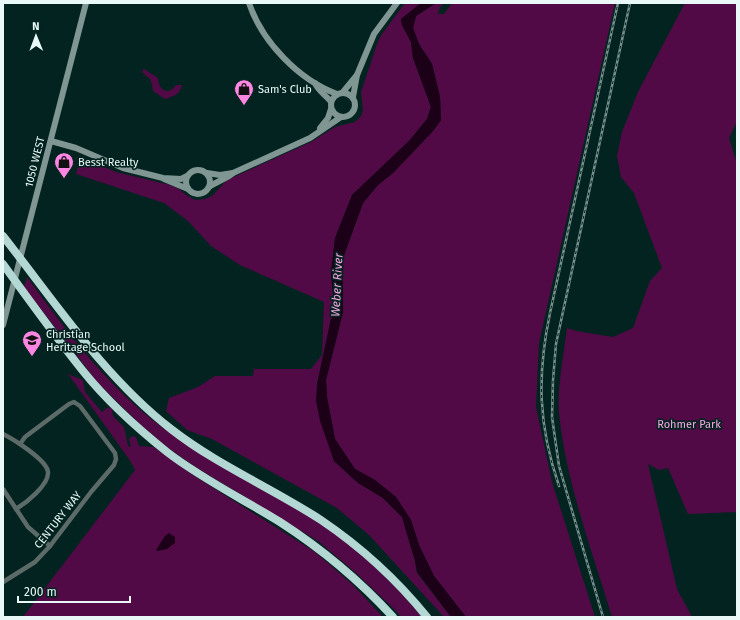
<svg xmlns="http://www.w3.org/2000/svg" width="740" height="620" viewBox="0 0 740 620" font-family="'Fira Sans',sans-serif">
	<rect width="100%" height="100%" fill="#032320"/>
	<g fill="#520a46">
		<path d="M 405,3 L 421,3 L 401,19 L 402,25 L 411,42 L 413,58 L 431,107 L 427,119 L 409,141 L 352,195 L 335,238 L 331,273 L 334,305 L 317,384 L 330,449 L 334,461 L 358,483 L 383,498 L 402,517 L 415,561 L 417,573 L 451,617 L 444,617 L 369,535 L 337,508 L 212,439 L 187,430 L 166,411 L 169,398 L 198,387 L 215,376 L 253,376 L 254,369 L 311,369 L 322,355 L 324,302 L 240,265 L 211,246 L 188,221 L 164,203 L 76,174 L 80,157 L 116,172 L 170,185 L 179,189 L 186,195 L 195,200 L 205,199 L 212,196 L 227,180 L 311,142 L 335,127 L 355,122 L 361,116 L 363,110 L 361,92 L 378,41 L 382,34 Z"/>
		<path d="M 436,3 L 444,3 L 440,7 L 438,14 L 444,14 L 452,3 L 615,3 L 539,343 L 536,407 L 552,482 L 595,617 L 466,617 L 434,576 L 419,545 L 411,520 L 396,497 L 375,480 L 355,469 L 335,439 L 327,397 L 326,380 L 343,312 L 343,258 L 363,203 L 378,185 L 393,173 L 433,131 L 441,120 L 440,97 L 432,64 L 419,44 L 413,28 L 416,16 Z"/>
		<path d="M 685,3 L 737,3 L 737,121 L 729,138 L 737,164 L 737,512 L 688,514 L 668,468 L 659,470 L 648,464 L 677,589 L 692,617 L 612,617 C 592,550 566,483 559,413 C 557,387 564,354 567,328 L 576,331 L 613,337 L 633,328 L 650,281 L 662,268 L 634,193 L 621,177 L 617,156 L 622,132 L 638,92 Z"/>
		<path d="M 144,69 L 158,78 C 158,89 168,97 176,85 L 182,85 C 180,95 173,96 165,99 L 153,91 L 152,84 L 150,79 L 142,72 L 143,70 Z"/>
		<path d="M 27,277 C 65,329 100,377 150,418 C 190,450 237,474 281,499 C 293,506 306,513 318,521 C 357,548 392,581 422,617 L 401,617 L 394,609 L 356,573 L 318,541 L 197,468 L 168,448 L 141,425 L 98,383 L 24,287 Z"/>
		<path d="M 68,374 L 83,380 L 85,392 L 102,412 L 108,407 L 112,409 L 113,416 L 124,427 L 128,446 L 131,447 L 129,439 L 132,436 L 136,437 L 139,446 L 154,447 L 199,479 L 315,552 L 352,584 L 383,617 L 23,617 L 135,470 L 131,462 Z"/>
	</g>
	<g fill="#1c0017">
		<path d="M 421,3 L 436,3 L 416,16 L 413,28 L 419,44 L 432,64 L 440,97 L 441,120 L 433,131 L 393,173 L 378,185 L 363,203 L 343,258 L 343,312 L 326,380 L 327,397 L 335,439 L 355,469 L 375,480 L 396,497 L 411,520 L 419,545 L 434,576 L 466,617 L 451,617 L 417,572 L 415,561 L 402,517 L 383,498 L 358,483 L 334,461 L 320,421 L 316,401 L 317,384 L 334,305 L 331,273 L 335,238 L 352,195 L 409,141 L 427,119 L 431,107 L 413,58 L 411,42 L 402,25 L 401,19 Z"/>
		<path d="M 169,533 L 175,537 L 175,543 L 167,549 L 158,551 L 156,550 L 165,536 Z"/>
	</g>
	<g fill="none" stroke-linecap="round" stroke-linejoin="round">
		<g stroke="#5c6a68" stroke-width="4.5">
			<path d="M 3,434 C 13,439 47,460 48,472 C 49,485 26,503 16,509"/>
			<path d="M 3,489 L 28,527 L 50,546"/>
			<path d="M 3,582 L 35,562 L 50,546 L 91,492 L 114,465 L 116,459 L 115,453 L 80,406 L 74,402 L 69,404 L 25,437 L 20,444"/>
		</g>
		<g stroke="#7f9692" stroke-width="6">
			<path d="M 249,3 C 262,42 299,80 337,94"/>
			<path d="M 315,83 C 318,91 326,95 331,102"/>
			<path d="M 343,92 L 357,75"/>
			<circle cx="343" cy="105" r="12"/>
			<path d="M 353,97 L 357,75 L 374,34 L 397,3"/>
			<path d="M 320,128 L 328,118 L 331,109"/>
			<path d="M 51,141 L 76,148 L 123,168 L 163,178 L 181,179 L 187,176"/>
			<circle cx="198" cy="182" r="12"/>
			<path d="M 207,173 L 220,175 L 233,173"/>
			<path d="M 164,179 L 188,189"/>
			<path d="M 210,186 L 229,176 L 233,173 L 310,138 L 341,117"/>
			<path d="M 3,325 L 86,3"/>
		</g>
		<g stroke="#b3d7d2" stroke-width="8">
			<path d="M 3,236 C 55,302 104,377 171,429 C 217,465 272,488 321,520 C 361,547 397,580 427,617"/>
			<path d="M 3,264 C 29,300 55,336 83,371 C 107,401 137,428 167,452 C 202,479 243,499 280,522 C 322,549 359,580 393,617"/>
		</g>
		<g stroke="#78918e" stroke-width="2.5">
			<g id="rail">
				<path d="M 559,486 C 538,425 537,375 550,313 L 618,3"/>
				<path d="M 603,617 L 559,466 L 552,417 L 553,380 L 556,344 L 630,3"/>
			</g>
		</g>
		<use href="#rail" stroke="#032320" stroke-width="1" stroke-dasharray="3" stroke-linecap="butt"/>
	</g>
	<defs>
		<g id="shop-pin" transform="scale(1)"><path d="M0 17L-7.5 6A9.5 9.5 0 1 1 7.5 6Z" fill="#fd86e2" stroke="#032320"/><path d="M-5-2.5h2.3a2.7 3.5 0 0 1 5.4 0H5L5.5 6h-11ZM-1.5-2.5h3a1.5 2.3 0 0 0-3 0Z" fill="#111"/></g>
		<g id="school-pin" transform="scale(1)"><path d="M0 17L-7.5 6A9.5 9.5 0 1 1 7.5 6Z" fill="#fd86e2" stroke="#032320"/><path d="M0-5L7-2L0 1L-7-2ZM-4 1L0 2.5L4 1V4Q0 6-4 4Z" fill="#111"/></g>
	</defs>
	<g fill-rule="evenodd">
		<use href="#shop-pin" x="244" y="89"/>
		<use href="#shop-pin" x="64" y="162"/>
		<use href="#school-pin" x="32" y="340"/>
	</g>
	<g text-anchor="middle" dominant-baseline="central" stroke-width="3.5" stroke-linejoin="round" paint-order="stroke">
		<g font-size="11" fill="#e8f9f7" stroke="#032320" text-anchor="start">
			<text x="258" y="89">Sam's Club</text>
			<text x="78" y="162">Besst Realty</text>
			<text x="46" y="334">Christian<tspan x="46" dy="13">Heritage School</tspan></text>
		</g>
		<g font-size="11" fill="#e8f9f7" stroke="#032320">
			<text transform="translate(35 162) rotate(-76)">1050 WEST</text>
			<text transform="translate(58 520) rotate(-52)">CENTURY WAY</text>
		</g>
		<g font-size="11" fill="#faa7e4" stroke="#032320">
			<text x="689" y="424">Rohmer Park</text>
		</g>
		<g font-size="12" font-style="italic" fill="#f7a4e2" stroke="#032320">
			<text transform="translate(337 285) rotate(-87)">Weber River</text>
		</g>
	</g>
	<rect width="740" height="620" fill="none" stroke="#e8f9f7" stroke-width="8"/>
	<g transform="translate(36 36) rotate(359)" stroke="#032320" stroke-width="3" paint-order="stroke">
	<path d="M0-3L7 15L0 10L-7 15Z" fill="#e8f9f7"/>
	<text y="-6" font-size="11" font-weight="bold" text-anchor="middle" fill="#e8f9f7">N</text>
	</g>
	<path d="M18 596v6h112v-6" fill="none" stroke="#e8f9f7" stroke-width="2"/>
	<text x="24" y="596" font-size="12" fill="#e8f9f7" stroke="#032320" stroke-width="3" paint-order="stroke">200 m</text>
</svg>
